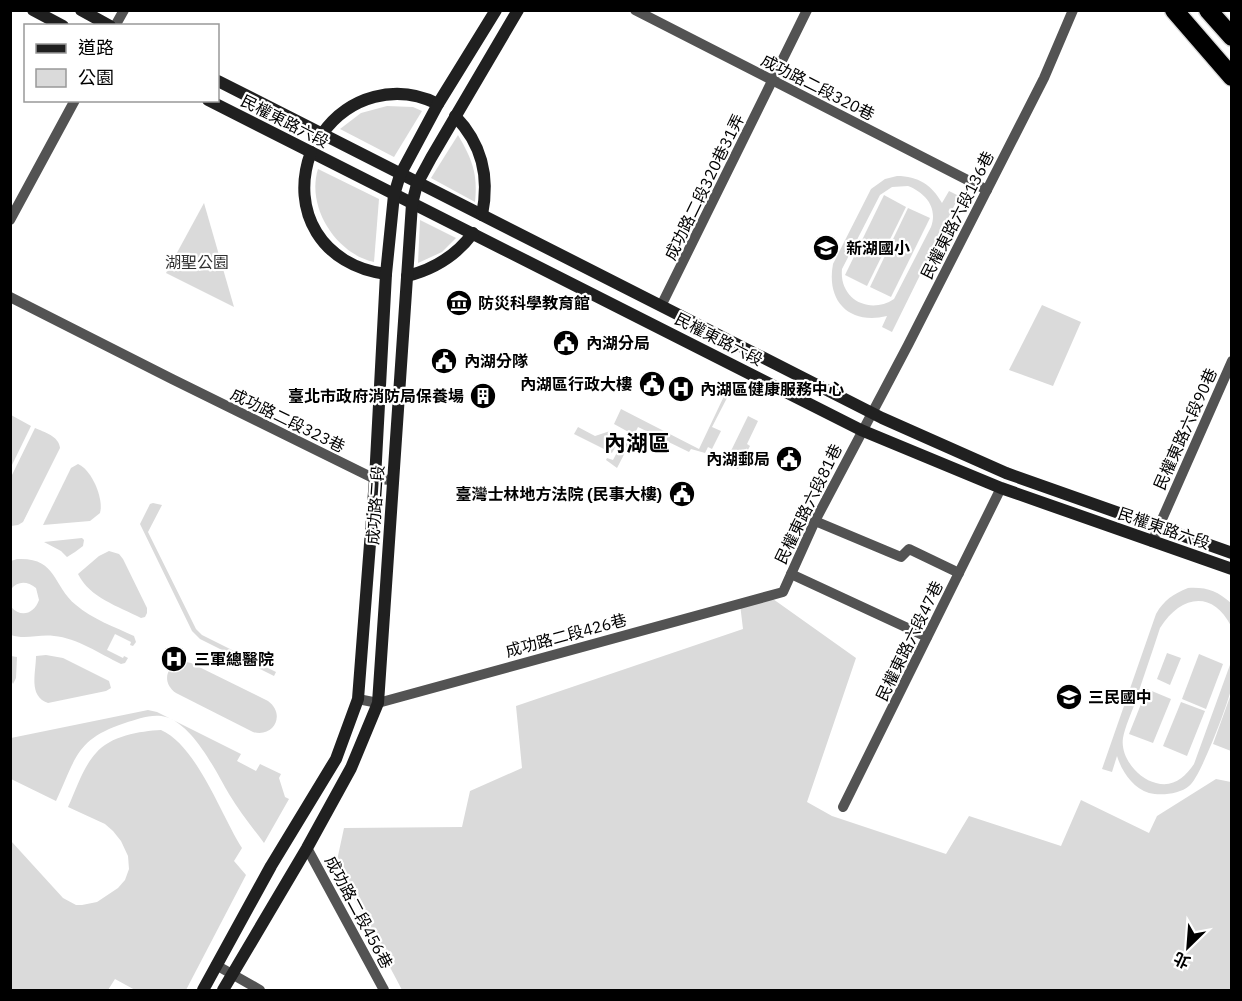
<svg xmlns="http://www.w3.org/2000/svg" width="1242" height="1001" viewBox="0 0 1242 1001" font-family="'IBM Plex Sans','Noto Sans TC',sans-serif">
	<rect width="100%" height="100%" fill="#fff"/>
	<g fill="#dadada" fill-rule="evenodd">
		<path d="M 387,106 L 413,107 L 422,111 L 394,157 L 340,129 L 361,113 Z"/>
		<path d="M 458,135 C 472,159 478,174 475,202 L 431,178 Z"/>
		<path d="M 318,169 L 379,199 L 374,262 C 336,254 306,207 318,169 Z"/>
		<path d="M 897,176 C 918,176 932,185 942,203 L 949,191 L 959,196 L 892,332 L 882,327 L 887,316 C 849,325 826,301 833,264 L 871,189 L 885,179 ZM 908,186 C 926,193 938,208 931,227 L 894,299 C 870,315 839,300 842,269 L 880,195 L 892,187 Z"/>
		<path d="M 884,195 L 906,207 L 867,286 L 845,275 Z"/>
		<path d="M 204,203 L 234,307 L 166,273 Z"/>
		<path d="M 908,208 L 930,218 L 891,297 L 870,287 Z"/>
		<path d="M 420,220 L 456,238 L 442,252 L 418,263 Z"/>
		<path d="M 1042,305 L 1081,322 L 1053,386 L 1009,370 Z"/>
		<path d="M 725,394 L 728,396 L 712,427 L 721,431 L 712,449 L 708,447 L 705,453 L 691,449 L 689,452 L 638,427 L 634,435 L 614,424 L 621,409 L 699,449 Z"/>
		<path d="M 11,415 L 31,426 L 11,467 Z"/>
		<path d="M 748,416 L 758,421 L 747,444 L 750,446 L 738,469 L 729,464 L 732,459 L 728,457 Z"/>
		<path d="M 578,427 L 595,436 L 610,431 L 621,437 L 612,453 L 574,434 Z"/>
		<path d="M 35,428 C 44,432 59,436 60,448 L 23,522 L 18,525 L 11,526 L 11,477 Z"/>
		<path d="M 623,441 L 629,445 L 617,468 L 606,460 L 607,458 L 613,460 Z"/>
		<path d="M 78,464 C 92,470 104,499 100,513 L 90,521 L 43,525 L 71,468 Z"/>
		<path d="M 153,503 L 162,505 L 148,532 L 196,629 L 202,635 L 276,672 L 274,676 L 200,639 L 192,631 L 140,524 L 150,504 Z"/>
		<path d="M 82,538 L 84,540 L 83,546 L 75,552 L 67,557 L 61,551 L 44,542 Z"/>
		<path d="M 109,551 L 119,554 L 123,559 L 147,608 L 147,613 L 145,617 L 141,618 C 118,606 90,598 78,574 L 99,556 Z"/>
		<path d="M 17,559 C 57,557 52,585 76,605 C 92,619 115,627 134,636 L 136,642 L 133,646 L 130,645 L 131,642 L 115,634 L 107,650 L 123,658 L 124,656 L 128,658 L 125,663 L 121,664 C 100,654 77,638 54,636 C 39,634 25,640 11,635 L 11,607 C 21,618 34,614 39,600 L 36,588 C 27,581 18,581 11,589 L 11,561 Z"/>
		<path d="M 1188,588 C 1207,587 1217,591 1231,603 L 1231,626 C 1212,589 1180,596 1160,628 C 1152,653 1143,678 1135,703 C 1131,714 1125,727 1123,738 C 1120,757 1138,779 1156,783 C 1173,788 1185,777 1194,764 L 1231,662 C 1232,669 1232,678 1232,685 C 1230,699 1200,779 1189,786 C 1180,794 1161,796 1149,793 C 1133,788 1122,772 1117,756 L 1112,772 L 1102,769 L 1156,614 C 1164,600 1173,594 1188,588 Z"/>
		<path d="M 773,599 L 856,658 L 807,802 L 832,816 L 946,854 L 969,816 L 1061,846 L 1081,800 L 1149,833 L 1157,816 L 1216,779 L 1231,782 L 1231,990 L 402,990 L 336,865 L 344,828 L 462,827 L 470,791 L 522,768 L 516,706 L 743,629 L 740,604 Z"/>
		<path d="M 1167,653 L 1181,658 L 1170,685 L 1157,679 Z"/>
		<path d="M 1199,654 L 1223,664 L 1206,709 L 1182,699 Z"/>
		<path d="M 46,655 L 63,658 L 109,681 L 111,688 L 106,691 L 48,703 C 28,696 36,673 36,656 Z"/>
		<path d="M 11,656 L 17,657 L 16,678 L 13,684 L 11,680 Z"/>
		<path d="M 181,661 L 191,663 L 268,701 C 286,714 274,738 253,732 L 176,693 C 162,683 165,667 181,661 Z"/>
		<path d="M 1147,689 L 1171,699 L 1153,743 L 1129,734 Z"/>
		<path d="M 1231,694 L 1231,751 L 1213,744 Z"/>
		<path d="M 1181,702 L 1205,711 L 1187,756 L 1163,746 Z"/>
		<path d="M 148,710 L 157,712 L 241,754 L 237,761 L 256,771 L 260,764 L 281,774 L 279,778 L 285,797 L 289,799 L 264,843 C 252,827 239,811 229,794 C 215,770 194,726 166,717 C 153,713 137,719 125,723 C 76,739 76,758 56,801 L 11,779 L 11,738 Z"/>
		<path d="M 161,730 C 197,746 221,815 242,848 L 234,861 L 246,875 L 186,990 L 135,990 L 115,979 L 108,990 L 11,990 L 11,841 L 63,898 L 76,905 L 82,905 L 97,902 L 118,888 L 125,880 L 129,869 L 128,856 L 121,841 L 113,831 L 105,824 L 68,807 C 76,790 83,767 96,753 C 110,736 140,731 161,730 Z"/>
	</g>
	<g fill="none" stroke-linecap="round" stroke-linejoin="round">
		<g stroke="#dbdbdb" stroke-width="21">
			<g id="highway">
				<path d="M 1174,10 L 1232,77"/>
				<path d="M 1208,10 L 1232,37"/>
			</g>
		</g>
		<g stroke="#535353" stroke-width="10">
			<path d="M 635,10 L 987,190"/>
			<path d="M 115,26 L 124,10"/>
			<path d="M 10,220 L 75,100"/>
			<path d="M 10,297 L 172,379 L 375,479 L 393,480"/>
			<path d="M 661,306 L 807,10"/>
			<path d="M 815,521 L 901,557 L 909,549 L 959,573"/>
			<path d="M 1152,542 L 1232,361"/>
			<path d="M 791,574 L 927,637"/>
			<path d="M 358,699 L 378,703 L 783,592 L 815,521 L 908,345 L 1044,78 L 1073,10"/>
			<path d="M 843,807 L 1001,488"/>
			<path d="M 307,848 L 384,990"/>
			<path d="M 216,965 L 260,990"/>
		</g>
		<g stroke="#202020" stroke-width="12">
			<path d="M 33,10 L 63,26"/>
			<path d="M 81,10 L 110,26"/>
			<path d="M 218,81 L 882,418 L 1006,473 L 1232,553"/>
			<path d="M 208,100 L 861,430 L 1001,488 L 1232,569"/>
			<path d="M 455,116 C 482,144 490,176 482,215"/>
			<path d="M 322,134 C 349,96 396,83 438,104"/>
			<path d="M 311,152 C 289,212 323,266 386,274"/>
			<path d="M 407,276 C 435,269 456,256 473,233"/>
			<path d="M 203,990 L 271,866 L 336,759 L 358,699 L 375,479 L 386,274 L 394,195 L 400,175 L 438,104 L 496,10"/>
			<path d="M 223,990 L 307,848 L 351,768 L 378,703 L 412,204 L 417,184 L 431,158 L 518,10"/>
		</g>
		<use href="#highway" stroke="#000" stroke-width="18"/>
	</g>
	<defs>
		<g id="school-disc" transform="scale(1.35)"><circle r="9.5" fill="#000" stroke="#fff"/><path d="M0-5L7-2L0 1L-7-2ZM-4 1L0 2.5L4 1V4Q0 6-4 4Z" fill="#fff"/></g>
		<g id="museum-disc" transform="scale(1.35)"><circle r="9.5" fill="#000" stroke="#fff"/><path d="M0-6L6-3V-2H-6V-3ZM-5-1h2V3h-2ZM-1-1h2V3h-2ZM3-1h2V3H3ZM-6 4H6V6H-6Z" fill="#fff"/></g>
		<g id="civic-disc" transform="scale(1.35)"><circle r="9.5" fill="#000" stroke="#fff"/><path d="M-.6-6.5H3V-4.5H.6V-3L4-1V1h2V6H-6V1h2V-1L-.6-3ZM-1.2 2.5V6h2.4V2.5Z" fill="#fff"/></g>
		<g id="hospital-disc" transform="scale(1.35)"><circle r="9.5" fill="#000" stroke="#fff"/><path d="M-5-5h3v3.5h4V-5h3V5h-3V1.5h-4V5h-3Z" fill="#fff"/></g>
		<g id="building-disc" transform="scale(1.35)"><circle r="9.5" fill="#000" stroke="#fff"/><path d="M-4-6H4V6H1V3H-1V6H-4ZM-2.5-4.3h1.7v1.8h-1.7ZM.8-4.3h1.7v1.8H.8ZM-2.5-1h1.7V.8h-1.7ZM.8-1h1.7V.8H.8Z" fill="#fff"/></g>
	</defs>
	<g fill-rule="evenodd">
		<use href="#school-disc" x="826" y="248"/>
		<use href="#museum-disc" x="459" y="303"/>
		<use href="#civic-disc" x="566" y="343"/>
		<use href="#civic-disc" x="444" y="361"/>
		<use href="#civic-disc" x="652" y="384"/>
		<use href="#hospital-disc" x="681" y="389"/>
		<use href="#building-disc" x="483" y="396"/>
		<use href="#civic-disc" x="789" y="459"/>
		<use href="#civic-disc" x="682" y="494"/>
		<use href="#hospital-disc" x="174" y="659"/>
		<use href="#school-disc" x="1069" y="697"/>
	</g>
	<g text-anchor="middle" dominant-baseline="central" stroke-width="4.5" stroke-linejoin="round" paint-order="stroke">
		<g font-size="16" fill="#000" stroke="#fff">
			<text transform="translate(818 87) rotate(27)">成功路二段320巷</text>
			<text transform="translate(285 121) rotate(27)">民權東路六段</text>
			<text transform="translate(704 187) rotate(-64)">成功路二段320巷31弄</text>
			<text transform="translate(957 215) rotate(-63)">民權東路六段136巷</text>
			<text transform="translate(719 339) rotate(27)">民權東路六段</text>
			<text transform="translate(288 420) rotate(26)">成功路二段323巷</text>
			<text transform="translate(1185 429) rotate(-66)">民權東路六段90巷</text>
			<text transform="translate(808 504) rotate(-64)">民權東路六段81巷</text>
			<text transform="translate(375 505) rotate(-86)">成功路二段</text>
			<text transform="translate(1164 528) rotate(19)">民權東路六段</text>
			<text transform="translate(566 635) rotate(-15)">成功路二段426巷</text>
			<text transform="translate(909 641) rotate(-64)">民權東路六段47巷</text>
			<text transform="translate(359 912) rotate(62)">成功路二段456巷</text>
		</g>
		<g font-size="16" font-weight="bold" fill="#000" stroke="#fff" text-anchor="start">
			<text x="846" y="248">新湖國小</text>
			<text x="478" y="303">防災科學教育館</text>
			<text x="586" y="343">內湖分局</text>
			<text x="464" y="361">內湖分隊</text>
			<text x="632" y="384" text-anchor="end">內湖區行政大樓</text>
			<text x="700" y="389">內湖區健康服務中心</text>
			<text x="464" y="396" text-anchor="end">臺北市政府消防局保養場</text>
			<text x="770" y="459" text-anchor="end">內湖郵局</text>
			<text x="662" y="494" text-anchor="end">臺灣士林地方法院 (民事大樓)</text>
			<text x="194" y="659">三軍總醫院</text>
			<text x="1088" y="697">三民國中</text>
		</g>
		<g font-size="16" fill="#313131" stroke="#fff">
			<text x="197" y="262">湖聖公園</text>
		</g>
		<g font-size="22" font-weight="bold" fill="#000" stroke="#fff">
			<text x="637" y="442">內湖區</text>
		</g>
	</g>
	<rect width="1242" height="1001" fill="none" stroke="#000000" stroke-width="24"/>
	<rect x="24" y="24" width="195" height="78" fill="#ffffff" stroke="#999999" stroke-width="1.5"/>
	<rect x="36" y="44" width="30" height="9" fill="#202020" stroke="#999999" stroke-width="1.5"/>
	<text x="78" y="54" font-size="18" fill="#000000">道路</text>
	<rect x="36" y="69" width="30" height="18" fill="#dadada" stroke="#999999" stroke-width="1.5"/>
	<text x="78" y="84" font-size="18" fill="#000000">公園</text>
	<g transform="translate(1188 947) rotate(205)" stroke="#ffffff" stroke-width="4.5" paint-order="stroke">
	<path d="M0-4.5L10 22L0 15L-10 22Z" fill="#000000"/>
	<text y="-9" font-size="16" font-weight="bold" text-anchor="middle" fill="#000000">北</text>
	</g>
</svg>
